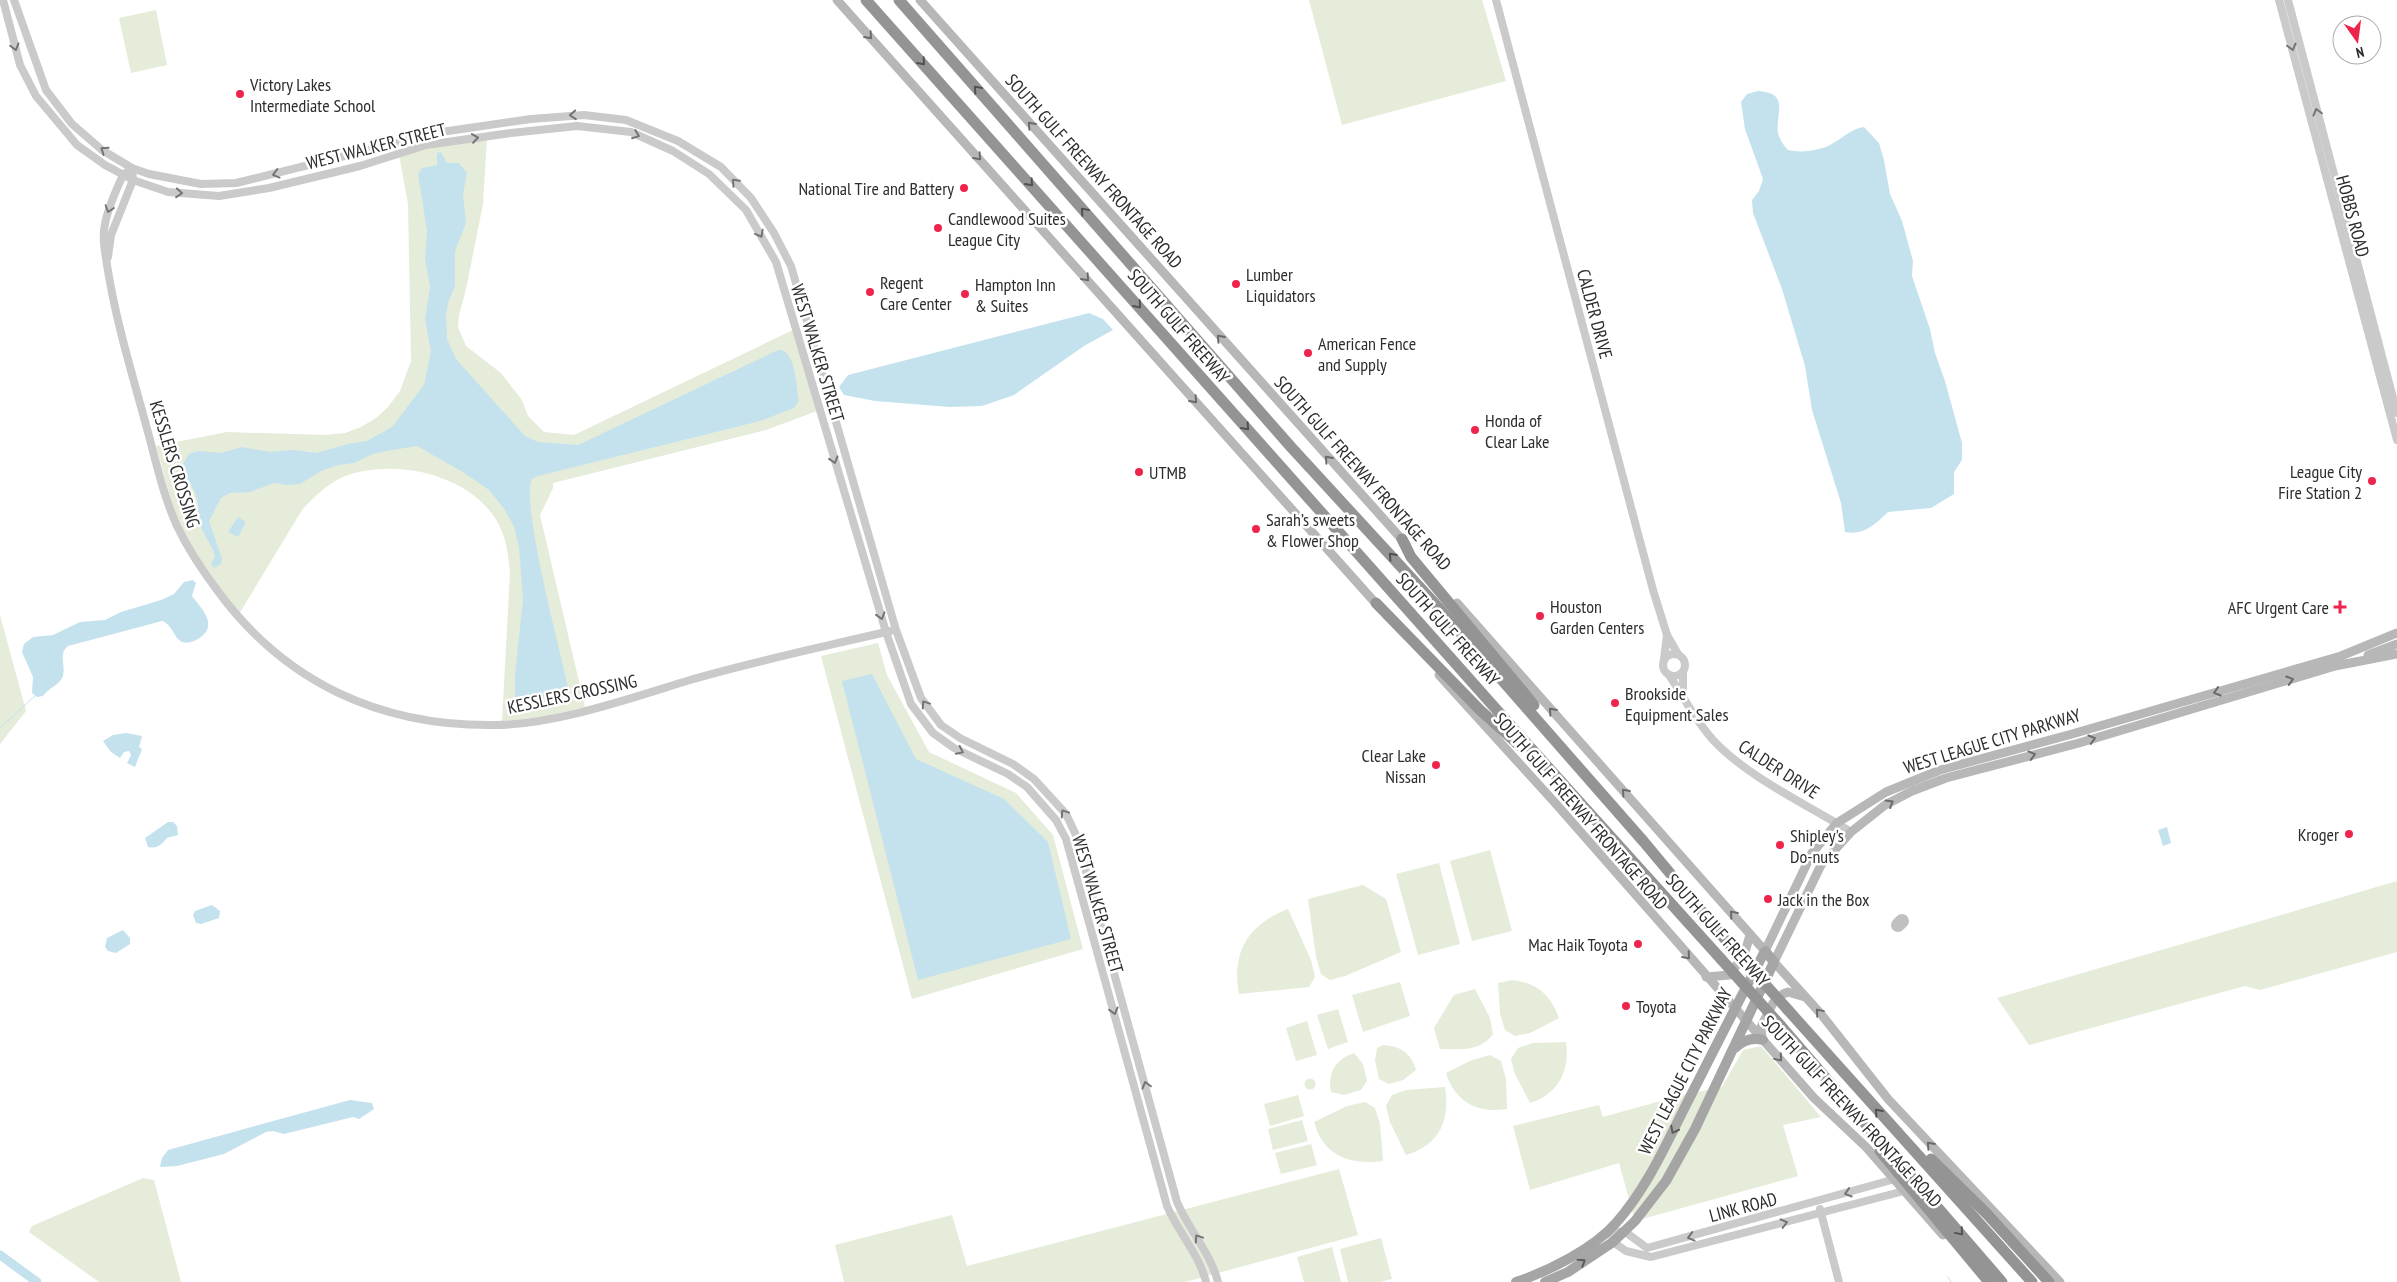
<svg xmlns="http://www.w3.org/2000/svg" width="2397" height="1282" viewBox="0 0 2397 1282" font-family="'PT Sans Narrow',sans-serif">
	<rect width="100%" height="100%" fill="#fff"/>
	<g fill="#e5ecd9">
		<path d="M 1309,0 L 1482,0 L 1506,81 L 1342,125 Z"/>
		<path d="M 2282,0 L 2285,0 L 2324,151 L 2323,151 Z"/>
		<path d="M 156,10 L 167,65 L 131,73 L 119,18 Z"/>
		<path d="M 487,138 L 483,204 L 466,289 L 459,315 L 458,327 L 466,346 L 501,373 L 522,400 L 528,416 L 544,432 L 574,435 L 793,330 L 817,411 L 766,430 L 553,483 L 553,488 L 540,515 L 585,707 L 543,717 L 502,721 L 510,573 C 508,556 507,540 499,525 C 473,474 393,457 343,477 C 327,484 314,497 302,510 L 239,614 C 215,584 191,553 177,516 C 168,494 163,469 156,446 L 227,432 L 324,435 L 345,433 L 361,427 L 376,418 L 388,407 L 400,391 L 411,361 L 408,204 L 399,155 L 425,148 Z"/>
		<path d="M 0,615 L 26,711 L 0,744 Z"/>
		<path d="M 878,643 L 887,675 L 929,752 L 1016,793 L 1053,835 L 1083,949 L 912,999 L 821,656 Z"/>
		<path d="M 1490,850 L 1512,931 L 1472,941 L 1450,861 Z"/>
		<path d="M 1439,863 L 1460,944 L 1418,955 L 1396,874 Z"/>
		<path d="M 2397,881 L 2397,952 L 2260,990 L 2245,986 L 2029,1045 L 1997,998 Z"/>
		<path d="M 1363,885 L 1386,899 L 1401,952 L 1345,976 L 1330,980 L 1321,974 L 1316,957 L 1308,899 Z"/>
		<path d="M 1288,909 L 1311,960 L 1315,977 L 1309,987 L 1239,994 C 1231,951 1249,924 1288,909 Z"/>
		<path d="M 1512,980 C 1537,983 1550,994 1559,1018 L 1530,1033 L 1515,1036 L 1505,1030 L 1500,1014 L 1498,983 Z"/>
		<path d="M 1400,982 L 1410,1016 L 1363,1032 L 1352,995 Z"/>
		<path d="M 1475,989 L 1490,1018 L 1493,1034 C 1480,1052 1461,1049 1440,1049 L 1434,1028 L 1454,995 Z"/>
		<path d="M 1338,1009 L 1348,1042 L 1328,1049 L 1317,1015 Z"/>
		<path d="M 1307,1021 L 1317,1055 L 1296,1061 L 1286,1028 Z"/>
		<path d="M 1566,1042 C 1570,1070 1559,1094 1530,1103 L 1515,1074 L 1511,1059 L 1518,1048 L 1533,1043 Z"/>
		<path d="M 1383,1045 C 1400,1046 1411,1053 1416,1070 L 1403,1080 L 1389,1084 L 1379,1079 L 1375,1061 L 1377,1048 Z"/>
		<path d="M 1761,1046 L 1821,1117 L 1783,1125 L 1798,1176 L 1635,1221 L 1619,1163 L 1530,1190 L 1513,1126 L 1599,1105 L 1603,1117 L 1682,1095 L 1722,1087 L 1743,1050 Z"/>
		<path d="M 1354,1053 L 1363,1064 L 1367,1081 L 1361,1090 L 1344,1095 L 1331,1092 C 1327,1073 1336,1059 1354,1053 Z"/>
		<path d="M 1490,1055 L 1501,1061 L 1506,1079 L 1507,1109 C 1478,1114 1455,1102 1446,1073 L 1472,1060 Z"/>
		<circle cx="1310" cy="1084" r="5.5"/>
		<path d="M 1445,1087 C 1450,1120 1440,1145 1406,1155 L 1390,1122 L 1386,1106 L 1392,1095 L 1406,1090 Z"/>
		<path d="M 1298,1095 L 1304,1116 L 1270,1126 L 1264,1104 Z"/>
		<path d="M 1365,1102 L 1375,1108 L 1380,1124 L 1383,1161 C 1350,1165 1324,1157 1314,1122 L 1347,1106 Z"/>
		<path d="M 1302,1120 L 1308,1141 L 1273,1150 L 1268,1129 Z"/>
		<path d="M 1311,1144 L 1317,1165 L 1281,1174 L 1275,1153 Z"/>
		<path d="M 1339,1169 L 1358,1235 L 1185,1282 L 844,1282 L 835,1245 L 952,1215 L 967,1266 Z"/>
		<path d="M 143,1178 L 154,1180 L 181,1282 L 99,1282 L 29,1232 L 32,1226 Z"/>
		<path d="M 1381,1238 L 1392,1279 L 1380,1282 L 1348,1282 L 1340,1249 Z"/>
		<path d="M 1332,1247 L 1341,1282 L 1304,1282 L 1297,1257 Z"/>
	</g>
	<g fill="#c4e2ed">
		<path d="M 1758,91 C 1791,93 1775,114 1778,133 C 1780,140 1783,145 1788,150 C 1800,153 1818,151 1830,145 C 1842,139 1850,129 1864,127 L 1879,143 L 1884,160 L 1890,194 L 1902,221 L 1913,261 L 1912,276 L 1930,329 L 1935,353 L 1945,381 L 1962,443 L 1962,460 L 1954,472 L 1954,494 L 1931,508 L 1888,512 C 1875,524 1864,536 1845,532 L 1841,503 L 1812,410 L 1805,366 L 1782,289 L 1753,213 L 1752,200 L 1759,191 L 1763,179 L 1745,129 L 1741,102 L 1747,94 Z"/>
		<path d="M 441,152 L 447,163 L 459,163 L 467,173 L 463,194 L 466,223 L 455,251 L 455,286 L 448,303 L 446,316 L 447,339 L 456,359 L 525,436 L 538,442 L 578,445 L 778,350 C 796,348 796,388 799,401 L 794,408 L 760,421 L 538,476 L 532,479 C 520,501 561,653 568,687 L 563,694 L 525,701 L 515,697 L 515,674 L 523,600 L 519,547 L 514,527 L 505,510 L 489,490 L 463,472 L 417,446 L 386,451 L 373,454 L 354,463 L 338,465 L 321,471 L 300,484 L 288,485 L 274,483 L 250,492 L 230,493 L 221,498 L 209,521 L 222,559 L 221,564 L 214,568 L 211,564 L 215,557 L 213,550 L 199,524 L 198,504 L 195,492 L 183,472 L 183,464 L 189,454 L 198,451 L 221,453 L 242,447 L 270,452 L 293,450 L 316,453 L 348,444 L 367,441 L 392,427 L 424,385 L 431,351 L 425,320 L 430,287 L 425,259 L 427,231 L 418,174 L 422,168 L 437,165 L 437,153 Z"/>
		<path d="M 1089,313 L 1103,319 L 1113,330 L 1084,346 L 1014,395 L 982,406 L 950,407 L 875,401 L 844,395 L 839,387 L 848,375 Z"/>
		<path d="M 238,517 L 246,522 L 238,537 L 228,532 Z"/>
		<path d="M 193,580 L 196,583 L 192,596 C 201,608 218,624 201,637 C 195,641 189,644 182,642 C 173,637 173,625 162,621 L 68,646 C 58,654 66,665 63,676 C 60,685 48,688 43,696 L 37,697 L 32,693 L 33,677 L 22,652 L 24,644 L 33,637 L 53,635 L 80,622 L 105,620 L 121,612 L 161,600 L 174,594 L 184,582 Z"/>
		<path d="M 872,674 L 916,759 L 1004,799 L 1048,842 L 1071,939 L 918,980 L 842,681 Z"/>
		<path d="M 126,733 L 142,736 L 139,747 L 142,749 L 135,767 L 127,763 L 131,755 L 129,751 L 124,752 L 120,758 L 111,752 L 103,741 L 113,735 Z"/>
		<path d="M 168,822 L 173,822 L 177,826 L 178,835 C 174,837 169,836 166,839 C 161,845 157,849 148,847 L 145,838 Z"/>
		<path d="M 2167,827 L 2171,843 L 2163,846 L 2158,830 Z"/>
		<path d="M 212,905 L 220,911 L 219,918 L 201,924 L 196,923 L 193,915 L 195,911 Z"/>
		<path d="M 123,930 L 130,938 L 130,944 L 116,953 L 108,951 L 105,947 L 107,938 Z"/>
		<path d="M 350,1100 L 372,1103 L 374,1109 L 359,1119 L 353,1117 L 284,1134 L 273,1131 L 266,1132 L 224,1154 L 177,1166 L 160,1167 L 162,1158 L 168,1150 Z"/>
	</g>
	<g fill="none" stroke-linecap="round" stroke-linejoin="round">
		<g stroke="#c4e2ed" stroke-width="1">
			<path d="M 0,728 L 35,696"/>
			<path d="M 1948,1277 L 1951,1282"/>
		</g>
		<path stroke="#c4e2ed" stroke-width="9" d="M 0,1255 L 37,1282"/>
		<path stroke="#c0c0c0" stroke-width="14" d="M 1898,925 L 1902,921"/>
		<g stroke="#cacaca" stroke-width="8">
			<path d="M 3,0 L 20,65 L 36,96 L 77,145 L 105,165 L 133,180 L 168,192 L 219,196 L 269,188 L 360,166 L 426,145 L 511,133 L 577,126 L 631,132 L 673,151 L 709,174 L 746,210 L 776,262 L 886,632 L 911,704 L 933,733 L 954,748 L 1008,774 L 1027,787 L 1056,820 L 1066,839 L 1167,1206 C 1178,1232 1199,1254 1206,1282"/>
			<path d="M 14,0 L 46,90 L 72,124 L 102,150 L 132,168 L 149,174 L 201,184 L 236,183 L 441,132 L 531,119 L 584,115 L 626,120 L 678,141 L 721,167 L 751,198 L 774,233 L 791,266 L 896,630 L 921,698 L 941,725 L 960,738 L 1013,764 L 1034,779 L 1066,814 L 1076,835 L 1177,1202 C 1189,1230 1210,1252 1218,1282"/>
			<path d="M 1496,0 L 1653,590 L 1667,635 L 1678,654"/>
			<path d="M 2279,0 L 2397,440"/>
			<path d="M 2288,0 L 2397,413"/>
			<path d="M 127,172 L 123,175 C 116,191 108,207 105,224 C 102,238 105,251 107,265 C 116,323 134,380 149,436 C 157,466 164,497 177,526 C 188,549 202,570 217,590 C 285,683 381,727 496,725 C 558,724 631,698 690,680 C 755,661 823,647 890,631"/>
			<path d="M 108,257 L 111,235 L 133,180 L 132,168"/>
			<circle cx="1674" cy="665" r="11"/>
			<path d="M 1664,659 L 1667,635"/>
			<path d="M 1683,672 L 1683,696"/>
			<path d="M 1669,675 C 1684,697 1696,722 1714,741 C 1749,778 1808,805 1851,832"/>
			<path d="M 1820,1209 L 1839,1282"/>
			<path d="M 1605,1235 L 1624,1231 L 1647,1248 L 1895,1179"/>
			<path d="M 1613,1242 L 1626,1251 L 1651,1257 L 1904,1191"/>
		</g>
		<g stroke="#b7b7b7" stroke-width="9">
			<path d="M 837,0 L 1379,607"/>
			<path d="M 920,0 L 1406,544"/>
			<path d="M 1457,603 L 1765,951 L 1812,853 L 1837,823 L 1886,792 L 1940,770 L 2072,734 L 2341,656 L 2397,633"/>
			<path d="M 2368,655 L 2397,644"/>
			<path d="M 1439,675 L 1557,805 L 1814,1098 L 1866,1147 L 1943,1235"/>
			<path d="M 1706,977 L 1730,975 L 1745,952 L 1750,935"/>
			<path d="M 1762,1038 L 1761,1027 L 1773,1003 L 1783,994 L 1788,992 L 1805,997"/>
			<path d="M 2060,1282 L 1888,1099 L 1821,1014 L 1774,962 L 1821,865 L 1851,832 L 1885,805 L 1912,791 L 1946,778 L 2079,743 L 2335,666 L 2397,654"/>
		</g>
		<g stroke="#a5a5a5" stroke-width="10">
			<path d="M 1735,1048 C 1743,1040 1752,1037 1763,1040"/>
			<path d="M 1516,1282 C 1549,1271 1593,1249 1616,1223 C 1648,1187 1667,1142 1689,1099 C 1714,1050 1739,1000 1765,951 L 1774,962 L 1695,1129 L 1666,1181 L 1635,1221 L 1613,1242 L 1568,1272 L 1545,1282"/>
		</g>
		<g stroke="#949494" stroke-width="11">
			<path d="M 866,0 L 1528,745 L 1721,959"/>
			<path d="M 899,0 L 1291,447 L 1438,607 L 1644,842 L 1729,944"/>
			<path d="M 1402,539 L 1411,557 L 1534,705"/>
			<path d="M 1376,603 L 1480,710 L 1520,746"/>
			<path d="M 1788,1010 L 2032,1282"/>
			<path d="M 1781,1026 L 2002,1282"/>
			<path d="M 1880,1151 L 1989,1282"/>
			<path d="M 1931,1159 L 1987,1214 L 2049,1282"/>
		</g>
		<g stroke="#949494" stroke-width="11">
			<path d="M 1729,944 L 1788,1010"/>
			<path d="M 1721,959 L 1781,1026"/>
		</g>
	</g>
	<defs><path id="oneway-chevron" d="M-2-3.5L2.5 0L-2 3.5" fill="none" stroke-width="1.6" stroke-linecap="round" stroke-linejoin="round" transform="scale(1.25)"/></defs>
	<g stroke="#6b6b6b">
		<use href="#oneway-chevron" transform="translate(869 36) rotate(48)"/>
		<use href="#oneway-chevron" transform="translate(1031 125) rotate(-132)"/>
		<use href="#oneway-chevron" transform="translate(978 157) rotate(48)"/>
		<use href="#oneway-chevron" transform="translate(1086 278) rotate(48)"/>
		<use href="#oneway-chevron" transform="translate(1220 338) rotate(-132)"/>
		<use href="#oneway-chevron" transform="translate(1194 400) rotate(48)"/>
		<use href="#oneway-chevron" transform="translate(1328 459) rotate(-132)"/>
		<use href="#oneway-chevron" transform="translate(2290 680) rotate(-17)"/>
		<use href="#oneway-chevron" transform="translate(2217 692) rotate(163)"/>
		<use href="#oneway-chevron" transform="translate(1552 711) rotate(-132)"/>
		<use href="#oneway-chevron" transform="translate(2092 739) rotate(-16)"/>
		<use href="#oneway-chevron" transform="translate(2032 755) rotate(-15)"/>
		<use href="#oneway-chevron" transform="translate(1625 792) rotate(-132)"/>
		<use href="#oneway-chevron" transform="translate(1890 803) rotate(-31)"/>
		<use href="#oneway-chevron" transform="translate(1733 914) rotate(-131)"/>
		<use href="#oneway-chevron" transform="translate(1687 956) rotate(49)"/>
		<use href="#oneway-chevron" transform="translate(1819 1012) rotate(-130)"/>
		<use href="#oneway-chevron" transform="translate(1779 1058) rotate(50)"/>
		<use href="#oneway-chevron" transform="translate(1930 1145) rotate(-132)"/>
	</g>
	<g stroke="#747474">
		<use href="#oneway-chevron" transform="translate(15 47) rotate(74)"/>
		<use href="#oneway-chevron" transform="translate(2292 47) rotate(75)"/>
		<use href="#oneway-chevron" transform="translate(2317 112) rotate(-105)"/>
		<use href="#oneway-chevron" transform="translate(573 115) rotate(176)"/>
		<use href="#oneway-chevron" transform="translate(636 135) rotate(21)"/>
		<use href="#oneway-chevron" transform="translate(475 138) rotate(-8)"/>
		<use href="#oneway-chevron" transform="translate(104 150) rotate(-145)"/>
		<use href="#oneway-chevron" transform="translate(276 174) rotate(165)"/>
		<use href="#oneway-chevron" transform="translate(735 182) rotate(-134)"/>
		<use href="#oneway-chevron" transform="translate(179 193) rotate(5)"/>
		<use href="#oneway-chevron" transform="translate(109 209) rotate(108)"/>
		<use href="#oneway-chevron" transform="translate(760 234) rotate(61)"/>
		<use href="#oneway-chevron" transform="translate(834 460) rotate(73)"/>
		<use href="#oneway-chevron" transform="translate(881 616) rotate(73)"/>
		<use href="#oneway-chevron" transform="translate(925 704) rotate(-124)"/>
		<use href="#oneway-chevron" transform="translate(960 751) rotate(26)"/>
		<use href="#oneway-chevron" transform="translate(1064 813) rotate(-124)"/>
		<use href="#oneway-chevron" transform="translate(1114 1011) rotate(75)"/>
		<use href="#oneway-chevron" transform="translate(1146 1085) rotate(-105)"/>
		<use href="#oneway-chevron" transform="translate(1848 1193) rotate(163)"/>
		<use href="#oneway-chevron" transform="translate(1784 1223) rotate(-14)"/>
		<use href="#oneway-chevron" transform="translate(1691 1237) rotate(165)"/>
		<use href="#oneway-chevron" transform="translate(1198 1238) rotate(-124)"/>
	</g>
	<g stroke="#515151">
		<use href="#oneway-chevron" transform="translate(922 62) rotate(48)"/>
		<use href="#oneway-chevron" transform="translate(977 89) rotate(-131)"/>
		<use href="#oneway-chevron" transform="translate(1030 183) rotate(48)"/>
		<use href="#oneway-chevron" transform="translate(1084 211) rotate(-131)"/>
		<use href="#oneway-chevron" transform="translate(1138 305) rotate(49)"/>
		<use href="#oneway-chevron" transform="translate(1246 427) rotate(48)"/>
		<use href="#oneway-chevron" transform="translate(1392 556) rotate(-132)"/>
		<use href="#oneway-chevron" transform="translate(1878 1112) rotate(-132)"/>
		<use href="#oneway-chevron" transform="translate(1960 1232) rotate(50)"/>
	</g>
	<g stroke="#5d5d5d">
		<use href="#oneway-chevron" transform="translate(1674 1130) rotate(117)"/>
		<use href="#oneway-chevron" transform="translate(1582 1262) rotate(-33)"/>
	</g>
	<g fill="#ef244c" stroke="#fff" stroke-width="2">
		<circle cx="240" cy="94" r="5"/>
		<circle cx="964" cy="188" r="5"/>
		<circle cx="938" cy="228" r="5"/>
		<circle cx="1236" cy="284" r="5"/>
		<circle cx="870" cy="292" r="5"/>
		<circle cx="965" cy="294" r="5"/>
		<circle cx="1308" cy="353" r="5"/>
		<circle cx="1475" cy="430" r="5"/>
		<circle cx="1139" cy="472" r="5"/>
		<circle cx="2372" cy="481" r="5"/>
		<circle cx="1256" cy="529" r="5"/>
		<path d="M2337.5 599.5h5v5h5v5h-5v5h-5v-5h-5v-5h5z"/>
		<circle cx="1540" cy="616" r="5"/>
		<circle cx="1615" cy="703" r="5"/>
		<circle cx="1436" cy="765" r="5"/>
		<circle cx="2349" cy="834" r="5"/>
		<circle cx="1780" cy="845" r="5"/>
		<circle cx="1768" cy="899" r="5"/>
		<circle cx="1638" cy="944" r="5"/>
		<circle cx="1626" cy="1006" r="5"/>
	</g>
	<g text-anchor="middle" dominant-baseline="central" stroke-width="5" stroke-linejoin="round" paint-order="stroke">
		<g font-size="18" fill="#2d2d2d" stroke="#fff" text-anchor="start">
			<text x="250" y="84">Victory Lakes<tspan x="250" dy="21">Intermediate School</tspan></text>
			<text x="954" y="188" text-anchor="end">National Tire and Battery</text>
			<text x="948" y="218">Candlewood Suites<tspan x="948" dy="21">League City</tspan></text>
			<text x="1246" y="274">Lumber<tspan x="1246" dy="21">Liquidators</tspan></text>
			<text x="880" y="282">Regent<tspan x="880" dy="21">Care Center</tspan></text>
			<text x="975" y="284">Hampton Inn<tspan x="975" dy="21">&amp; Suites</tspan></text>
			<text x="1318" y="343">American Fence<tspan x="1318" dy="21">and Supply</tspan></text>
			<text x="1485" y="420">Honda of<tspan x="1485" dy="21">Clear Lake</tspan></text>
			<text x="2362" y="471" text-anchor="end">League City<tspan x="2362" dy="21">Fire Station 2</tspan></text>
			<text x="1149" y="472">UTMB</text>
			<text x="1266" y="519">Sarah’s sweets<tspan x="1266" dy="21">&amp; Flower Shop</tspan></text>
			<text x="1550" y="606">Houston<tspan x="1550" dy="21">Garden Centers</tspan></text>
			<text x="2329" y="607" text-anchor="end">AFC Urgent Care</text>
			<text x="1625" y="693">Brookside<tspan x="1625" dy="21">Equipment Sales</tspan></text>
			<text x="1426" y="755" text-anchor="end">Clear Lake<tspan x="1426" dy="21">Nissan</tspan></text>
			<text x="2339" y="834" text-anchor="end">Kroger</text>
			<text x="1790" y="835">Shipley's<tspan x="1790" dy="21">Do-nuts</tspan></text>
			<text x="1778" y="899">Jack in the Box</text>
			<text x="1628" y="944" text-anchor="end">Mac Haik Toyota</text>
			<text x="1636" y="1006">Toyota</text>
		</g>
		<g font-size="18" fill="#2d2d2d" stroke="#fff">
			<text transform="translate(376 146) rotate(-14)">WEST WALKER STREET</text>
			<text transform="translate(1094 171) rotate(48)">SOUTH GULF FREEWAY FRONTAGE ROAD</text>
			<text transform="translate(2353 216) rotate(75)">HOBBS ROAD</text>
			<text transform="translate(1595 314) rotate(75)">CALDER DRIVE</text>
			<text transform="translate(1179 326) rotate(49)">SOUTH GULF FREEWAY</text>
			<text transform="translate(818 353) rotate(73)">WEST WALKER STREET</text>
			<text transform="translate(175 464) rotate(73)">KESSLERS CROSSING</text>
			<text transform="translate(1363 473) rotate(48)">SOUTH GULF FREEWAY FRONTAGE ROAD</text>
			<text transform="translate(1448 629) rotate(48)">SOUTH GULF FREEWAY</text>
			<text transform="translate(572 694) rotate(-12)">KESSLERS CROSSING</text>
			<text transform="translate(1992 741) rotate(-17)">WEST LEAGUE CITY PARKWAY</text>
			<text transform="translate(1779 769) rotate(33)">CALDER DRIVE</text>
			<text transform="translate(1581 811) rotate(49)">SOUTH GULF FREEWAY FRONTAGE ROAD</text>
			<text transform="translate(1098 904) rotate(74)">WEST WALKER STREET</text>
			<text transform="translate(1718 930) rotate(48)">SOUTH GULF FREEWAY</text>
			<text transform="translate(1685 1071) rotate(-63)">WEST LEAGUE CITY PARKWAY</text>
			<text transform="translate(1852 1111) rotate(47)">SOUTH GULF FREEWAY FRONTAGE ROAD</text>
			<text transform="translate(1743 1207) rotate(-15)">LINK ROAD</text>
		</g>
	</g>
	<g transform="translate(2357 40) rotate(166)"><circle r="24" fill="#ffffff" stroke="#ababab"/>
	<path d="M0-4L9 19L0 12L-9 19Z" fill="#ef244c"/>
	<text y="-8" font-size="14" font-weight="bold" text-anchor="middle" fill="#2d2d2d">N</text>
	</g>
</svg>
